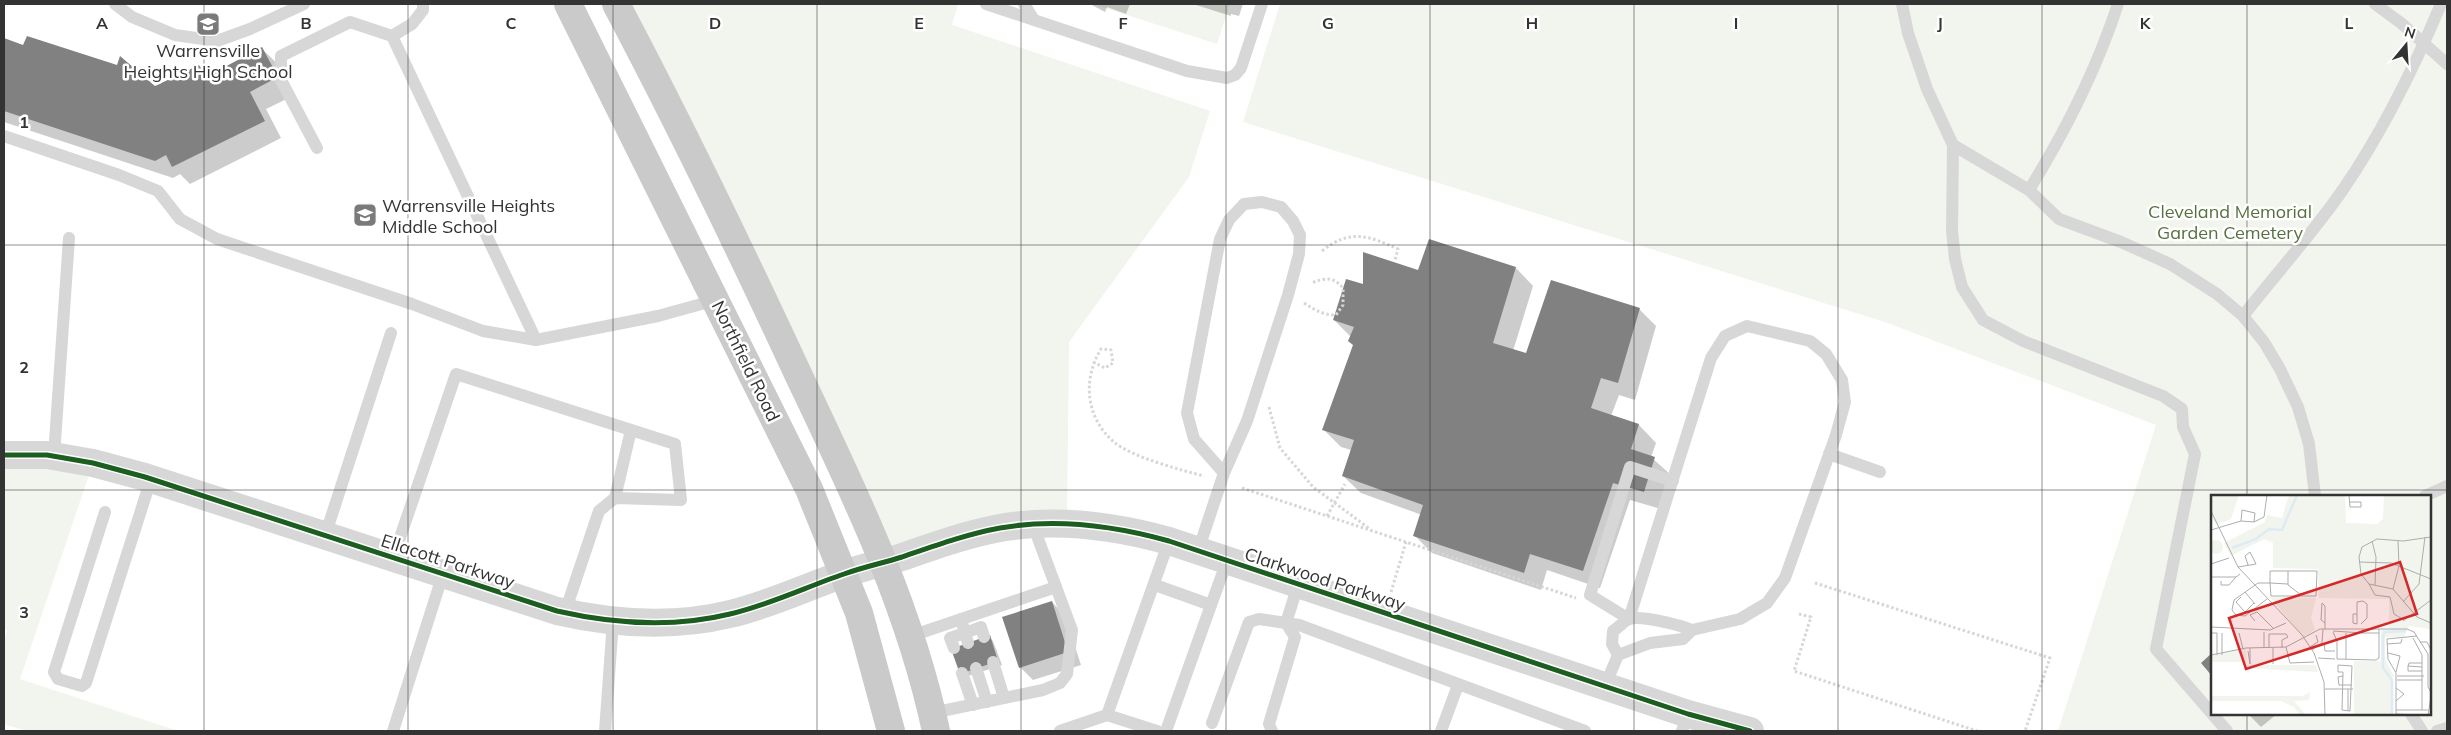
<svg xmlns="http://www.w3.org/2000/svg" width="2451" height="735" viewBox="0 0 2451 735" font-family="Mulish,sans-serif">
	<rect width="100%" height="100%" fill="#fff"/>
	<g fill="#f1f5ed" fill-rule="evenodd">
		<path d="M 616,4 L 958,4 L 952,25 L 1210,111 L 1189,177 L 1069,342 L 1067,524 L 885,562 Z"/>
		<path d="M 1093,4 L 1230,4 L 1217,44 Z"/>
		<path d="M 1280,4 L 2447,4 L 2447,731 L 2058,731 L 2156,425 L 1885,322 L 1243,122 ZM 2212,496 L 2430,496 L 2430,714 L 2212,714 Z"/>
		<path d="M 4,455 L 93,463 L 20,679 L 178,731 L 26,731 L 4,724 L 4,641 L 7,630 L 4,629 Z"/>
	</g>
	<g fill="#0003">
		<path d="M 1090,4 L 1130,4 L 1126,14 L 1107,7 L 1105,12 Z"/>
		<path d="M 1193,4 L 1243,4 L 1239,16 L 1231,14 L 1231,16 Z"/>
		<path d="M 4,40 L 155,87 L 199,66 L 209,76 L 262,49 L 280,66 L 295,95 L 266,109 L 281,138 L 190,184 L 180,174 L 173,178 L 4,122 Z"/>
		<path d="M 1430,240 L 1516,268 L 1533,286 L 1513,351 L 1527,355 L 1639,309 L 1656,326 L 1635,400 L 1619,395 L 1611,416 L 1639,425 L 1656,443 L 1651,457 L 1672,476 L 1661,509 L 1630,500 L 1600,588 L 1547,570 L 1541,590 L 1432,553 L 1415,536 L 1422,515 L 1361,493 L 1343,476 L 1351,450 L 1341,447 L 1324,430 L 1354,345 L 1351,337 L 1334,320 L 1364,286 L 1419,272 Z"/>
		<path d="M 1052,602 L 1065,616 L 1081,665 L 1033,680 L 1020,667 Z"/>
		<path d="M 989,637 L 993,641 L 1002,665 L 965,677 L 961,673 Z"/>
		<path d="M 2248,714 L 2277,714 L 2261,727 Z"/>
	</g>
	<g fill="#818181">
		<path d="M 27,36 L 117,65 L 120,56 L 155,86 L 199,65 L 206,77 L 262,47 L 278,77 L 250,92 L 265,121 L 172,167 L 166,155 L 155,161 L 4,111 L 4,38 L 23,45 Z"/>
		<path d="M 1429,239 L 1516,267 L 1493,343 L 1526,353 L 1551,280 L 1640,308 L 1618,383 L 1601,378 L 1591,408 L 1639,424 L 1631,449 L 1655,457 L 1644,492 L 1613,483 L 1583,571 L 1530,554 L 1524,573 L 1413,536 L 1423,505 L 1342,476 L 1354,440 L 1322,430 L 1353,345 L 1348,341 L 1354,327 L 1333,320 L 1346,279 L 1363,284 L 1363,252 L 1418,270 Z"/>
		<path d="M 1052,601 L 1068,652 L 1019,668 L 1002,617 Z"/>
		<path d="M 990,635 L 998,661 L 960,674 L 951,649 Z"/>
		<path d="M 2212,653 L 2212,676 L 2201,663 Z"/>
	</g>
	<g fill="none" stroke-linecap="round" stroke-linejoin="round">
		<g stroke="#d6d6d6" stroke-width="3" stroke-dasharray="2.5 2.5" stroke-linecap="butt">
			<path d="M 1322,251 C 1350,229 1367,235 1398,249 L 1395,260"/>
			<path d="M 1304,303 C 1315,310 1323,315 1336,315 L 1343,305 L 1343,288 C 1333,276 1325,278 1311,283"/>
			<path d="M 1093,362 L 1105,368 L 1113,363 L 1111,350 L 1101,349 C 1082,380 1086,418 1114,442 C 1131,457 1181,470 1204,476"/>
			<path d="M 1269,407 L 1280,448 L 1313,487 L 1370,529"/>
			<path d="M 1242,488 L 1576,598"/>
			<path d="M 1327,516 L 1345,484"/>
			<path d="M 1815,583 L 2050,658 L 2025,731"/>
			<path d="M 1391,592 L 1406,542"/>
			<path d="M 1799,614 L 1811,617 L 1794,671 L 1977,731"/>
		</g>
		<g stroke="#d7d7d7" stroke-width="12">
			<path d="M 115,4 L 132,17 L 175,35 L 217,41 L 250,29 L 304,4"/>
			<path d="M 986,4 L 1187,71 L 1227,78 L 1235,75 L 1241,68 L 1262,4"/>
			<path d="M 1024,4 L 1034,20"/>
			<path d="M 1902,4 L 1908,33 L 1927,89 L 1953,145 L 2029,190 L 2059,219 L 2121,242 L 2170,264 L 2217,294 L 2243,316 L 2264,342 L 2280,369 L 2298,407 L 2309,444 L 2315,496"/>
			<path d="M 2375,4 L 2401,23 L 2447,64"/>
			<path d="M 392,36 L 412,24 L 423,10 L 423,4"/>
			<path d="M 4,136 L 119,175 L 158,191 L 180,219 L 217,239 L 412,304 L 483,331 L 536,340 L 658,316 L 716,300"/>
			<path d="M 1953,145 L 1952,231 L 1955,259 L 1962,287 L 1983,320 L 2023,341 L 2163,396 L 2182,409 L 2183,427 L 2195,454 L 2156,649 L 2227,731"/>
			<path d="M 317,148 L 281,80 L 281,56 L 350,22 L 392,36 L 536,340"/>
			<path d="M 2029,190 C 2065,132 2097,68 2118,4"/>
			<path d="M 2243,316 C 2276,274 2312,234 2342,191 C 2382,133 2414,68 2441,4"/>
			<path d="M 1829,454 L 1880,472"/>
			<path d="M 54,456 L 69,238"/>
			<path d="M 1673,481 L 1630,467 L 1590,595 L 1629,619 L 1711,358 L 1725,336 L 1747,326 L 1810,341 L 1826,354 L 1842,380 L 1845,402 L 1836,435 L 1785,578 L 1767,603 L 1740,619 L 1692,630"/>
			<path d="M 2425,496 L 2447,486"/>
			<path d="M 615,498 L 631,430"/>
			<path d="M 105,512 L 54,672 L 58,679 L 82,686 L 86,683 L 151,479"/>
			<path d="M 325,536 L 391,333"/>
			<path d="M 1198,551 L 1224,473 L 1247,421 L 1288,295 L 1299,254 L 1300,235 L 1293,221 L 1281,207 L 1262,202 L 1244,204 L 1229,220 L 1220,239 L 1187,413 L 1194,439 L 1224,473"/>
			<path d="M 393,558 L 456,374 L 675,444 L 681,500 L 615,498 L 599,511 L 565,612"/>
			<path d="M 1155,585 L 1211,605 L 1227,561"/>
			<path d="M 1298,585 L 1286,623 L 1299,625 L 1585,731"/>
			<path d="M 911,636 L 1056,587 L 1033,525"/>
			<path d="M 968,643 L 965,633 L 981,627 L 984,637"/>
			<path d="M 954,648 L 950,638 L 965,633 L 961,619"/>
			<path d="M 993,662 L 1004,698"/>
			<path d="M 976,668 L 987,702"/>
			<path d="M 962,673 L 973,705"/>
			<path d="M 1605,686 L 1618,655 L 1650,643 L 1683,639 L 1692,630 C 1680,625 1641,615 1629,619 C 1624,621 1618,628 1613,631 L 1612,644 L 1618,655"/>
			<path d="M 932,713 L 1043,690 L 1060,683 L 1067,674 L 1072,630 L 1056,587"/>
			<path d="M 2411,714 L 2422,731"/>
			<path d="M 1107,715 L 1157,731"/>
			<path d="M 1212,723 L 1249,622 L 1259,619 L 1286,623 L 1295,637 L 1269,724 L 1272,731"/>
			<path d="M 393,731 L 443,574"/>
			<path d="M 605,731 L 613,621"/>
			<path d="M 1060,731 L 1107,715 L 1169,541"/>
			<path d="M 1166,731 L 1211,605"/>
			<path d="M 1441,731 L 1458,685"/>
			<path d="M 1682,731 L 1688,714"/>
			<path d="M 2437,731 L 2447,728"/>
		</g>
		<path stroke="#d7d7d7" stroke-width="28" d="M 4,455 L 47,455 L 93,463 L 145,477 L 557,611 C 614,624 673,628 730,614 C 769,605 806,587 844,574 C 863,567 883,563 902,557 C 934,546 967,534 1000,528 C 1056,518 1115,526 1169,541 L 1688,714 L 1750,731"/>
		<g stroke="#cacaca" stroke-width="28">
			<path d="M 568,4 L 809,489 L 859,613 L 891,731"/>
			<path d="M 616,4 C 680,125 740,249 798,374 C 853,490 909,604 936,731"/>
		</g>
		<g stroke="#fff" stroke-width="8">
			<path id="cycleway" d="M 4,455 L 47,455 L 93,463 L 145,477 L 557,611 C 614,624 673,628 730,614 C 769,605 806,587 844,574 C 863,567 883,563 902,557 C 934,546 967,534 1000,528 C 1056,518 1115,526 1169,541 L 1688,714 L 1750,731"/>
		</g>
		<use href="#cycleway" stroke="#1b5e20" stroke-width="5"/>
	</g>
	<path fill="none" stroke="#333" stroke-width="1" stroke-opacity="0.55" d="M 204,4 L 204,731M 408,4 L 408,731M 613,4 L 613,731M 817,4 L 817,731M 1021,4 L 1021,731M 1226,4 L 1226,731M 1430,4 L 1430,731M 1634,4 L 1634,731M 1838,4 L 1838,731M 2042,4 L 2042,731M 2247,4 L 2247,496M 4,245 L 2447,245M 4,490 L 2447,490M 2247,714 L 2247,731"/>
	<defs>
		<g id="school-square" transform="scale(1.25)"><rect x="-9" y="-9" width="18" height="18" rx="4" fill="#7a7a7a" stroke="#fff"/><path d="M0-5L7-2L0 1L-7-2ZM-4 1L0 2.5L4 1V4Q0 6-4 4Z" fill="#fff"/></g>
	</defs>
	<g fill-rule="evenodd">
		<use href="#school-square" x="208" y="24"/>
		<use href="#school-square" x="365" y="215"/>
	</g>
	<g text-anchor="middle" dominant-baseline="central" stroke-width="5" stroke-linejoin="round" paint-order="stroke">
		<g font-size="18" fill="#333" stroke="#fff">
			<text x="208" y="50">Warrensville<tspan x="208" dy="21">Heights High School</tspan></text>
			<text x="382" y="205" text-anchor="start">Warrensville Heights<tspan x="382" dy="21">Middle School</tspan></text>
		</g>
		<g font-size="18" fill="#56703f" stroke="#fff">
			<text x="2230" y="211">Cleveland Memorial<tspan x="2230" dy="21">Garden Cemetery</tspan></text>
		</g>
		<g font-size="18" fill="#333" stroke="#fff">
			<text transform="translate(746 361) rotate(64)">Northfield Road</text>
			<text transform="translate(448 561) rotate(18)">Ellacott Parkway</text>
			<text transform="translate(1325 579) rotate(18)">Clarkwood Parkway</text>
		</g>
	</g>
	<g transform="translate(2211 495)">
		<rect width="220" height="220" fill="#fff"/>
		<path d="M 0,0 L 28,0 L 20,24 L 5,30 L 1,23 L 3,30 L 1,23 L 0,16 ZM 78,0 L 134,0 L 135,28 L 166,29 L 172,24 L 173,0 L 220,0 L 220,134 L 198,131 L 193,142 L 174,142 L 174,164 L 183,181 L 180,184 L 182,220 L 143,219 L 143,166 L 170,166 L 170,134 L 178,134 L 178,104 L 108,103 L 107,74 L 62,73 L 62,48 L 53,44 L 20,61 L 13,48 L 54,27 L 56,20 L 71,23 ZM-2 52a7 7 0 1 1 14 0a7 7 0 1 1-14 0ZM 59,102 L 105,103 L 100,123 L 104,135 L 92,142 ZM 35,153 L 35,170 L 105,170 L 107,177 L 33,173 L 33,167 L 0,167 L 0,160 ZM 99,197 L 98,205 L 83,206 L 95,220 L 89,220 L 83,212 L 70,206 L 0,206 L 0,201 L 92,201 Z" fill="#f1f5ed"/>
		<path fill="none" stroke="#ddebf3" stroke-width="2.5" d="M 21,53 L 45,44 L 58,34 L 71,35 L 86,0M 181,220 L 181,185 L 172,173 L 172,140 L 174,137 L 195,136"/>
		<path fill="none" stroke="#adadad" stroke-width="1" d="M 138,0 L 139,12 L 150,12 L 150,7 L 139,7M 0,16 L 27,72 L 91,140 L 103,158 L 113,187 L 114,220M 43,27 L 53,22 L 56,0M 0,35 L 30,26 L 31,15 L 44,18 L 43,27 L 30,26M 220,42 L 192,46 L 166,44 L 151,52 L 148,62 L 150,79 L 158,89 L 182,94 L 206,122 L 220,128M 161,46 L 165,62 L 164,90M 148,67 L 180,68 L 220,84M 0,69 L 18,63M 27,72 L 45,69 L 39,57 L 34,61 L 37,70M 77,76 L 77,90 L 90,100M 0,82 L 25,82 L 29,79M 10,86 L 10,90 L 18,90 L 25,82M 158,89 L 164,100 L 179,102 L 183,119 L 193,125M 182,94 L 188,71 L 187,46M 34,97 L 44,109M 30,102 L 25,107 L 34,117 L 43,108M 56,104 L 34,121 L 25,120 L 21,115 L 23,105 L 47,88 L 59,88 L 60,101 L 105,101 L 106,76 L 59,76 L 59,88 L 77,89M 192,107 L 208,89 L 214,42M 146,119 L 142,119 L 142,128 L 146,129M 44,126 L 39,120 L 46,117 L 63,134M 192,126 L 220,105M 146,129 L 146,107 L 152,106 L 156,109 L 156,123 L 150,129M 0,132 L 59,135 L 75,128M 114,134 L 114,111 L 111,108 L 110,125 L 114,128M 122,136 L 152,138 L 152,134M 53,137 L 53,153M 122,137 L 126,146 L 126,164 L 165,165 L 168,163 L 168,134M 0,138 L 6,138 L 6,160M 11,138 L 11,160M 28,138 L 32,154M 152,138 L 168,138M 202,143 L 211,160 L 211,215 L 217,215M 209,147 L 216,147 L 220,155M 113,148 L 114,156 L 124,156M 176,149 L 190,148 L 191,144M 75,152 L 79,168 L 103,167M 99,152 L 107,147 L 105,140M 58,153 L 58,139 L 75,139 L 77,142 L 71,145 L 71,153M 62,153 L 62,169M 101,155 L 111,148 L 112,134M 37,156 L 39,169 L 39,153M 177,158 L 189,161 L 185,177M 0,160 L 35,153 L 75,152 L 109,134 L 196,134 L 203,137 L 217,159 L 217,192 L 220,197M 107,163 L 124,164M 135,164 L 135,138M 127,170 L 141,171 L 139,216 L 131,215 L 132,177 L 127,177 ZM 197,171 L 198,168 L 211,168M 211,176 L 197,176 L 197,171 L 211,172M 132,181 L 127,182 L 128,190 L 141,190M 186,181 L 213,181M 186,185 L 211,185M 114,194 L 142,194M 185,206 L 193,199 L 185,193M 185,215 L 211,215M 137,216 L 137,194M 185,219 L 205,220M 185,220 L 185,178 L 177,164 L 176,144 L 206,141M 217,220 L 220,202"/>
		<path fill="#d62828" fill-opacity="0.15" stroke="#d62828" stroke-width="2.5" d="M 189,67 L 206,119 L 35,174 L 18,123 Z"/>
		<rect width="220" height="220" fill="none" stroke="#333" stroke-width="2.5"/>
	</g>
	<g font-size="16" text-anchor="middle" font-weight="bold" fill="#333" stroke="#fff" stroke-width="5" stroke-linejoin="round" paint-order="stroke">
		<text x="102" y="29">A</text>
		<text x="306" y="29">B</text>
		<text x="511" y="29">C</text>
		<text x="715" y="29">D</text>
		<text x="919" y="29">E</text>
		<text x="1123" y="29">F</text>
		<text x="1328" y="29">G</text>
		<text x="1532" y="29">H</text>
		<text x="1736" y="29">I</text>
		<text x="1940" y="29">J</text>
		<text x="2145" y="29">K</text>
		<text x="2349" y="29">L</text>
		<text x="24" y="128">1</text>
		<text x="24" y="373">2</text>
		<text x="24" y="618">3</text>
	</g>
	<rect width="2451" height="735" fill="none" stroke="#333333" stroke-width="10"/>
	<g transform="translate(2406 45) rotate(18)" stroke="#ffffff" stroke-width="4" paint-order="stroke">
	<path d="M0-4L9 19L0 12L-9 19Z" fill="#333333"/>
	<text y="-8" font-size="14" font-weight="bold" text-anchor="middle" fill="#333333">N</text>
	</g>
</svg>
